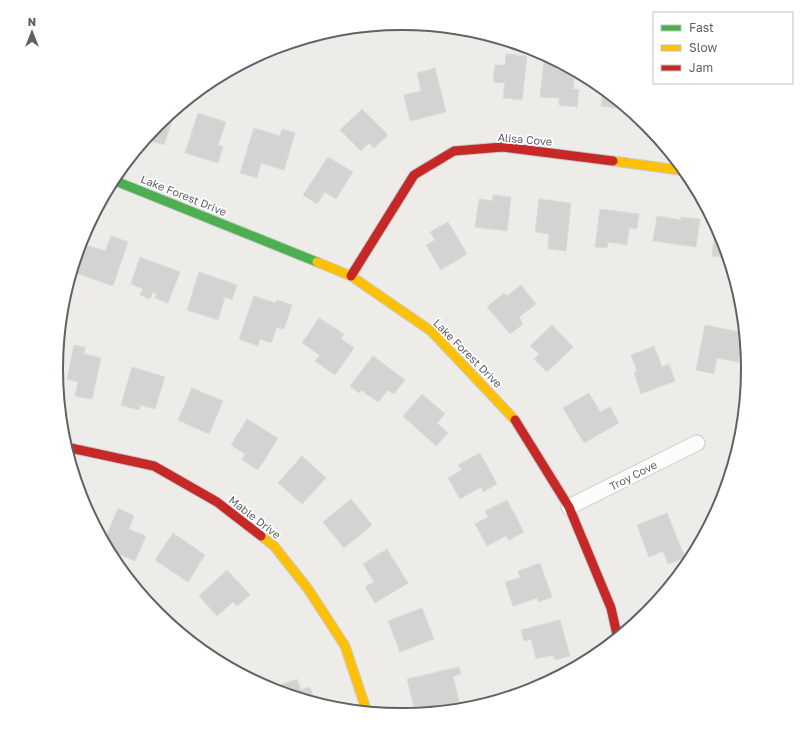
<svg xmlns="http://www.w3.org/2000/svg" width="805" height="739" viewBox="0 0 805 739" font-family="'Golos Text',sans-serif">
	<rect width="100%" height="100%" fill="#eeece8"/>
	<g fill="#d5d3d1" stroke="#dddbd8">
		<path d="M 506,54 L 527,56 L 522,100 L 503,98 L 505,83 L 493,82 L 495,65 L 505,65 Z"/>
		<path d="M 544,61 L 556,63 L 556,69 L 575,71 L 573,89 L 579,90 L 577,107 L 559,105 L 559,98 L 540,97 Z"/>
		<path d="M 435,68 L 446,112 L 410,121 L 404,95 L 421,91 L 417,73 Z"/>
		<path d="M 603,88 L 630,110 L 601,106 Z"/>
		<path d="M 176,109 L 164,145 L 146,139 L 158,124 Z"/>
		<path d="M 362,109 L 388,135 L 374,148 L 369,143 L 361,151 L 340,130 Z"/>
		<path d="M 198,113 L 226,122 L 218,145 L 223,147 L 218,163 L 185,153 Z"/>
		<path d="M 254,128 L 280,136 L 282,129 L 295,133 L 284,170 L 261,163 L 257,178 L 240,173 Z"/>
		<path d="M 328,157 L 353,172 L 336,199 L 325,192 L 317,204 L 303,195 Z"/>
		<path d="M 493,195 L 511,197 L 507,231 L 475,227 L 479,199 L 492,201 Z"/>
		<path d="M 539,199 L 571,203 L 566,251 L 548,249 L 549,234 L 535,232 Z"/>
		<path d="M 600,209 L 639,214 L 637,229 L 629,228 L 627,245 L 608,242 L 607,248 L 595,247 Z"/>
		<path d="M 657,216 L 681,220 L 681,217 L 700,219 L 696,247 L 653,241 Z"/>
		<path d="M 448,222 L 467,254 L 441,270 L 426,245 L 435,240 L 430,232 Z"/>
		<path d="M 715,226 L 717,226 L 723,237 L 729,258 L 712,256 Z"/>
		<path d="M 111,236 L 128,242 L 113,286 L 73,272 L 83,244 L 105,251 Z"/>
		<path d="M 140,257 L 180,272 L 168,303 L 155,298 L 156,294 L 153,292 L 150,299 L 140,295 L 143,289 L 131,284 Z"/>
		<path d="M 199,272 L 237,285 L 232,300 L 225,297 L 218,320 L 187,310 Z"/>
		<path d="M 521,285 L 536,304 L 519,317 L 523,324 L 510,334 L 487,307 L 504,293 L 507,296 Z"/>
		<path d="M 738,286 L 741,298 L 736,297 Z"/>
		<path d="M 254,296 L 276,303 L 277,300 L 292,305 L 284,329 L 277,327 L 271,343 L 260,339 L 258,346 L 239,339 Z"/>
		<path d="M 319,318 L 344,334 L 341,339 L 354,348 L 335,375 L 315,361 L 320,355 L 302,343 Z"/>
		<path d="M 552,325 L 573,347 L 547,372 L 534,359 L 539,354 L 530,346 Z"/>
		<path d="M 705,325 L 744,333 L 738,362 L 717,358 L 714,374 L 696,370 Z"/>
		<path d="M 74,345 L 85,347 L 84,354 L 101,358 L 92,399 L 75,396 L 78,382 L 67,379 Z"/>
		<path d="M 654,346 L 662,367 L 669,364 L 675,381 L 641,394 L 634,372 L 637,371 L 631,355 Z"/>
		<path d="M 373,356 L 405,380 L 394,394 L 388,390 L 378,402 L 361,390 L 359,393 L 350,386 Z"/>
		<path d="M 132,367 L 165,377 L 155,409 L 140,405 L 139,410 L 121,405 Z"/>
		<path d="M 192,388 L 223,401 L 209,434 L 178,420 Z"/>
		<path d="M 589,393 L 600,412 L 610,407 L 619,423 L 584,443 L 563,408 Z"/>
		<path d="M 422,394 L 445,414 L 437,423 L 448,433 L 436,446 L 403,416 Z"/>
		<path d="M 247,419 L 278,438 L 258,470 L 242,460 L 245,454 L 231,445 Z"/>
		<path d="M 480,453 L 497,484 L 483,492 L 481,487 L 460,499 L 448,478 L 462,470 L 458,465 Z"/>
		<path d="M 302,456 L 326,478 L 302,504 L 278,483 Z"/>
		<path d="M 80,496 L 88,497 L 86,509 L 82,502 Z"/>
		<path d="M 351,499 L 372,525 L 344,548 L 323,522 Z"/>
		<path d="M 507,500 L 524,532 L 509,540 L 506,536 L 487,546 L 475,524 L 488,517 L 485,511 Z"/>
		<path d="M 118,508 L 134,516 L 129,529 L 146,536 L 135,561 L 107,549 L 104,542 Z"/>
		<path d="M 719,508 L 714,518 L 711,512 Z"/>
		<path d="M 667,513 L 685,558 L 668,564 L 663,551 L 649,557 L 637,525 Z"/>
		<path d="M 173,533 L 205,555 L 188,582 L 155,560 Z"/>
		<path d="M 387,549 L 408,583 L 375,603 L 365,587 L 374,582 L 363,564 Z"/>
		<path d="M 540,563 L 552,597 L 539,602 L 537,598 L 513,606 L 505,582 L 520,578 L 518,571 Z"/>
		<path d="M 227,570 L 250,595 L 237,606 L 233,602 L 217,616 L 199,596 Z"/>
		<path d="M 422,608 L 434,639 L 400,652 L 388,621 Z"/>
		<path d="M 560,620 L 570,656 L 555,660 L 553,655 L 536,659 L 531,639 L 524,641 L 521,630 Z"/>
		<path d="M 459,667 L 461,674 L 453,676 L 459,702 L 415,712 L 407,679 Z"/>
		<path d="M 297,679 L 301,690 L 310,687 L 315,703 L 269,689 Z"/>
	</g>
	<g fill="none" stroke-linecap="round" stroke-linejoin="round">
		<g stroke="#cacbca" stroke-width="17">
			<path id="street" d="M 569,507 L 697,443"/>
		</g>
		<g stroke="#cacbca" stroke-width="11">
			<path id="fast" d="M 113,180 L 317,262"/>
		</g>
		<g stroke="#cacbca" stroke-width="11">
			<g id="slow">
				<path d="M 613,161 L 686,171"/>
				<path d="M 317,262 L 351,276 L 431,331 L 515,420"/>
				<path d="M 261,536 L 274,546 L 308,589 L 345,646 L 367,712"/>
			</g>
		</g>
		<g stroke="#cacbca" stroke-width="11">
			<g id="jam">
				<path d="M 351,276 L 414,175 L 454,151 L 503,147 L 613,161"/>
				<path d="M 515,420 L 569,507 L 611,608 L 618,639"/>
				<path d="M 66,447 L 154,466 L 217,502 L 261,536"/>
			</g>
		</g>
		<use href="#street" stroke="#fcfcfc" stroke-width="15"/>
		<use href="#fast" stroke="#4caf50" stroke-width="9"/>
		<use href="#slow" stroke="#ffc107" stroke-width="9"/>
		<use href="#jam" stroke="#c62828" stroke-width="9"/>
	</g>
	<g text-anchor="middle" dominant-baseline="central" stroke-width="3.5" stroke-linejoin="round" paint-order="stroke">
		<g font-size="11" fill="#5e6367" stroke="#fff">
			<text transform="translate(525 139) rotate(5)">Alisa Cove</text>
			<text transform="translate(184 195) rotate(22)">Lake Forest Drive</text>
			<text transform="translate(468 353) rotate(45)">Lake Forest Drive</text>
			<text transform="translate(633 475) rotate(-27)">Troy Cove</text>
			<text transform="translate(255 517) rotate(38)">Mable Drive</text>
		</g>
	</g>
	<path d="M0 0H805V739H0ZM63 369a339 339 0 1 1 678 0a339 339 0 1 1-678 0Z" fill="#fff" fill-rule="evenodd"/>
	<path fill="none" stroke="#5e6367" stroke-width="2" d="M63 369a339 339 0 1 1 678 0a339 339 0 1 1-678 0Z"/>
	<rect x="653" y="12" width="140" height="72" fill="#ffffff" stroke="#bfc1c2"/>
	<rect x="661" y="25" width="20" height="6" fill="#4caf50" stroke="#bfc1c2"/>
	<text x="689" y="32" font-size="12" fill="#5e6367">Fast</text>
	<rect x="661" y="45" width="20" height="6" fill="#ffc107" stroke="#bfc1c2"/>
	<text x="689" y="52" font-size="12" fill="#5e6367">Slow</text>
	<rect x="661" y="65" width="20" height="6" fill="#c62828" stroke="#bfc1c2"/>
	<text x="689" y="72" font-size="12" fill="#5e6367">Jam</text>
	<g transform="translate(32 32)" stroke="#ffffff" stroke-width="3" paint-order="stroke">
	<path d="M0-3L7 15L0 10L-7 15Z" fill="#5e6367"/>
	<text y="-6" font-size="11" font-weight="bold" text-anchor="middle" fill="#5e6367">N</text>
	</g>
</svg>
